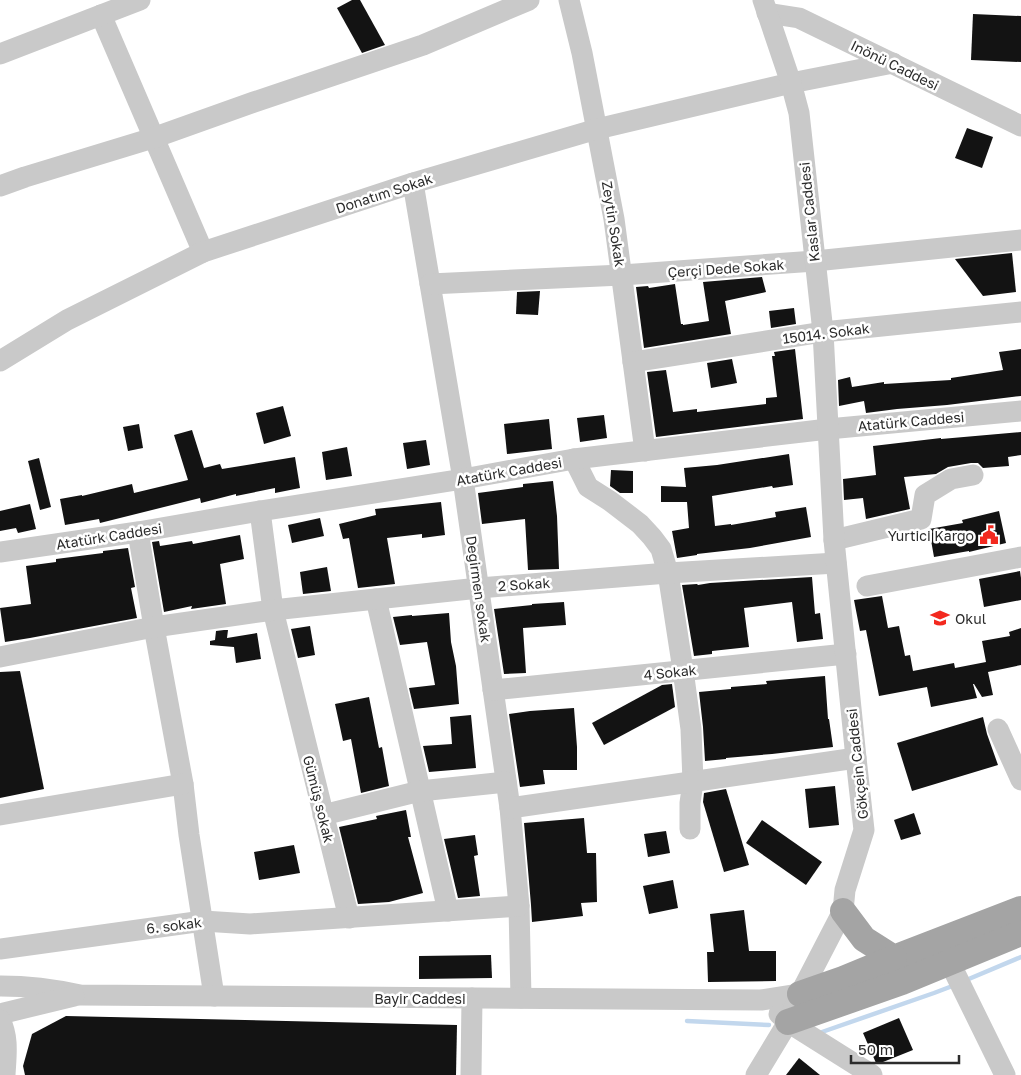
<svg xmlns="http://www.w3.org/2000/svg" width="1021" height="1075" viewBox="0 0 1021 1075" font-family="'Golos Text',sans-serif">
	<rect width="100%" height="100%" fill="#fff"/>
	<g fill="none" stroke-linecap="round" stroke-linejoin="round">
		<g stroke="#c2d7ed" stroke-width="4.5">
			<path d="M 964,981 L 1021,957"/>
			<path d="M 687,1021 L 769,1025"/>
			<path d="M 822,1032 L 934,993 L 955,985"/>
		</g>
	</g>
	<g fill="#131313">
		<path d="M 352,0 L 360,0 L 385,45 L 362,53 L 337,8 Z"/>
		<path d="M 973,14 L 1021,16 L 1021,62 L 971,60 Z"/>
		<path d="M 967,128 L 993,137 L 982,168 L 955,158 Z"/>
		<path d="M 1012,253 L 1016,292 L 983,296 L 955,259 Z"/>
		<path d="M 762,277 L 766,292 L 725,301 L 731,334 L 644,348 L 636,287 L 648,286 L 649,288 L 675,284 L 681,324 L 683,324 L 683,325 L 709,321 L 703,282 Z"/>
		<path d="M 540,291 L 538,315 L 516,314 L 517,292 Z"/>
		<path d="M 794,308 L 796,324 L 771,328 L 769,311 Z"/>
		<path d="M 795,349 L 803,419 L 656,437 L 647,372 L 666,370 L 673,412 L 697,409 L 697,412 L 766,404 L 766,398 L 777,397 L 772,356 L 775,356 L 774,352 Z"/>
		<path d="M 1021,349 L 1021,396 L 947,405 L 897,409 L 866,413 L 864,401 L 839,406 L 838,380 L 850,377 L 852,387 L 884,382 L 884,384 L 951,380 L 951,378 L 1003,370 L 999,352 Z"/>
		<path d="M 732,359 L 737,383 L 711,388 L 707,363 Z"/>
		<path d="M 283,406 L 291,436 L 264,444 L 256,413 Z"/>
		<path d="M 604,415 L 607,438 L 580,442 L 577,418 Z"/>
		<path d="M 549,419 L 552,449 L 507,454 L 504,424 Z"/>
		<path d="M 139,424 L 143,448 L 128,451 L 123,427 Z"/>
		<path d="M 192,430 L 204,468 L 220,464 L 222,469 L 295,457 L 300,488 L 275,493 L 275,488 L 236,496 L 236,494 L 201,503 L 200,498 L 100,523 L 99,519 L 65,525 L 60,499 L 82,495 L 82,496 L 132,484 L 134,493 L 188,480 L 174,435 Z"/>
		<path d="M 1021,432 L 1021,455 L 1008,457 L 1009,466 L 983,468 L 978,463 L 971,463 L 948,467 L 936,474 L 904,477 L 910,509 L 866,519 L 863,498 L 844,500 L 843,479 L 876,475 L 873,446 L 941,438 L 941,439 Z"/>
		<path d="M 426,440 L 430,465 L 407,469 L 403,443 Z"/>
		<path d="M 347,447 L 352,476 L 326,480 L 322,452 Z"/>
		<path d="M 789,454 L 793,485 L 773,488 L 772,486 L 712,496 L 715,526 L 731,524 L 731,525 L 776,517 L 775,512 L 806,507 L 811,537 L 750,548 L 697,554 L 697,555 L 677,558 L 672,531 L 689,528 L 687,502 L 661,502 L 661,486 L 686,487 L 684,468 L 717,465 Z"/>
		<path d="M 39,458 L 51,507 L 40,510 L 28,461 Z"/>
		<path d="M 611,470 L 633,471 L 633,493 L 620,493 L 610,486 Z"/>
		<path d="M 553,481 L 557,516 L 559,569 L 528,570 L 525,519 L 482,524 L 478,493 L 523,487 L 523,484 Z"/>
		<path d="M 441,502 L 445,535 L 422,538 L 422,534 L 387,538 L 395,584 L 358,588 L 349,538 L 343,539 L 339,524 L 376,515 L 375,509 Z"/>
		<path d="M 30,504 L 36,529 L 18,533 L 16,528 L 0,531 L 0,511 Z"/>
		<path d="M 999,511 L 1006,543 L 969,552 L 969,551 L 934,557 L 929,529 L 963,523 L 962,520 Z"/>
		<path d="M 320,518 L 324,536 L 292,543 L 288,525 Z"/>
		<path d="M 240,535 L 244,559 L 220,564 L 226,604 L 191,609 L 192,606 L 164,612 L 152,542 L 159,541 L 160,546 L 192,541 L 193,544 Z"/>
		<path d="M 128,548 L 135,587 L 131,588 L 137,618 L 30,638 L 5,642 L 0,608 L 31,604 L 26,566 L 56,562 L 56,559 L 103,553 L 103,551 Z"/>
		<path d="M 327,567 L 331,591 L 303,594 L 300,572 Z"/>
		<path d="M 1020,571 L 1021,578 L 1021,600 L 984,607 L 979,579 Z"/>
		<path d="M 812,577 L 815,614 L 820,613 L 823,639 L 797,642 L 792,602 L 744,608 L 749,647 L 712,651 L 712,654 L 694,656 L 682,585 L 697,584 L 698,585 L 710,583 Z"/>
		<path d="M 882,596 L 888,628 L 899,626 L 905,656 L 910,655 L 913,671 L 954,663 L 955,668 L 986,662 L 982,641 L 1010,636 L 1009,632 L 1021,628 L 1021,665 L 988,672 L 993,695 L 982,697 L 974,684 L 973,684 L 977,698 L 931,707 L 927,687 L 879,696 L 866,630 L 860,631 L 854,600 Z"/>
		<path d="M 564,602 L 566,625 L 523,628 L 526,673 L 504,674 L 494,609 L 532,605 L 532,604 Z"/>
		<path d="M 449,613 L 451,642 L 456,666 L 459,704 L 414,709 L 409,688 L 435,685 L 427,642 L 400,645 L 393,617 L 412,615 L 412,616 Z"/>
		<path d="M 310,626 L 315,655 L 298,658 L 291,629 Z"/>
		<path d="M 224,630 L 228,630 L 227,638 L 257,633 L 261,659 L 236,663 L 234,647 L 210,645 L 210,641 L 215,640 L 216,631 Z"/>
		<path d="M 20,671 L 44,789 L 0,798 L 0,672 Z"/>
		<path d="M 825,676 L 828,719 L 829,719 L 833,747 L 772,754 L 726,758 L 726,759 L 705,761 L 703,727 L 699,692 L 731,689 L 731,687 L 767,684 L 766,681 Z"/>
		<path d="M 672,684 L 675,707 L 604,745 L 592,723 L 662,685 Z"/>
		<path d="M 369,697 L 379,748 L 382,747 L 389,786 L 361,793 L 351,739 L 343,741 L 335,704 Z"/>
		<path d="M 574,708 L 577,747 L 577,770 L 543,770 L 545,784 L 520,787 L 509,714 L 530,711 Z"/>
		<path d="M 471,715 L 476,768 L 429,772 L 423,746 L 452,744 L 450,717 Z"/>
		<path d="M 983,717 L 987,734 L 998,765 L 912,791 L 897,743 Z"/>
		<path d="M 835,786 L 839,825 L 809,828 L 805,789 Z"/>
		<path d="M 726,789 L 749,865 L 724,872 L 703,802 L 704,793 Z"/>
		<path d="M 406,810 L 411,837 L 408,837 L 423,893 L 389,902 L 358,904 L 339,827 L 377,819 L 376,816 Z"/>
		<path d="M 914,813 L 921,834 L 901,840 L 894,820 Z"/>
		<path d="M 584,818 L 587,853 L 596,853 L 597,902 L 581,903 L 583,916 L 532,922 L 531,905 L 524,823 Z"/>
		<path d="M 762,820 L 822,862 L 806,885 L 746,843 Z"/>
		<path d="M 666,831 L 670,853 L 648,857 L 644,834 Z"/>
		<path d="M 475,835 L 478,855 L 474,856 L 480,896 L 458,898 L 444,839 Z"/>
		<path d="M 294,845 L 300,873 L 259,880 L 254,852 Z"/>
		<path d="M 673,880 L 678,908 L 649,914 L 643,886 Z"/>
		<path d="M 744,910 L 749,951 L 776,951 L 776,981 L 708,982 L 707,952 L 714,952 L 710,914 Z"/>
		<path d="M 491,955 L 492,978 L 419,979 L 419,956 Z"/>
		<path d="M 66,1016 L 457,1025 L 456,1075 L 25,1075 L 23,1066 L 32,1034 Z"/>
		<path d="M 899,1018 L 913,1050 L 878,1064 L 876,1063 L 863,1033 Z"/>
		<path d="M 799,1058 L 820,1075 L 786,1075 Z"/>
	</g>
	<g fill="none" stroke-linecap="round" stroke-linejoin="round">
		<g stroke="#c9c9c9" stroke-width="21">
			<path d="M 569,0 L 582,53 L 614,219 L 645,451"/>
			<path d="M 767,13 L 799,18 L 1021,126"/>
			<path d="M 101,15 L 203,252"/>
			<path d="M 0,54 L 140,0"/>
			<path d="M 413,183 L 463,479 L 510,808 L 519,906 L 521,998"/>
			<path d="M 0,186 L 25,177 L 153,138 L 254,102 L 423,45 L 529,0"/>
			<path d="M 430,284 L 622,275 L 815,261 L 1021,240"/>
			<path d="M 0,361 L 67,320 L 203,252 L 413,183 L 597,129 L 791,83 L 893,63"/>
			<path d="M 633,362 L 823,332 L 1021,312"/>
			<path d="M 574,459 L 588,487 L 610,501 L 640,524 L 652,537 L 661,549 L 668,573 L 683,670 L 691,729 L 693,782 L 690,803 L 690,829"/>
			<path d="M 260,511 L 273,610 L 349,918"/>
			<path d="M 138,532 L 154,627 L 183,784 L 189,835 L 214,996"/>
			<path d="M 834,540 L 921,519 L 925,495 L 951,479 L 973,475"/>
			<path d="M 0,552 L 138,532 L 260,511 L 463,479 L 574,459 L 828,429 L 1021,411"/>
			<path d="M 867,586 L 1021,557"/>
			<path d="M 376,599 L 448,911"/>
			<path d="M 0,657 L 154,627 L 273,610 L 479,588 L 668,573 L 836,563"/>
			<path d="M 493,690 L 846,654"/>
			<path d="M 998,729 L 1021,780"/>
			<path d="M 510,808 L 856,758"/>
			<path d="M 0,815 L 183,784"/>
			<path d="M 323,815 L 420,791 L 506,782"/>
			<path d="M 0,949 L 203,921 L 250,924 L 519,906"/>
			<path d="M 950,963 L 1005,1075"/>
			<path d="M 1,986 C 28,986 53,989 80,995 L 761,1000 L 800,994"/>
			<path d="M 4,1013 L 74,996"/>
			<path d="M 779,1014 L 788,1022 L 872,1075"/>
			<path d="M 0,1020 C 9,1037 6,1056 5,1075"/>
			<path d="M 471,1075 L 472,998"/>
			<path d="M 756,1075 L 788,1022 L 800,994 L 843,911 L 845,890 L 864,830 L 856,758 L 834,540 L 823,332 L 799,113 L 791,83 L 763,0"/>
		</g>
		<g stroke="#a4a4a4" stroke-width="26">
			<path d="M 843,911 L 864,939 L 894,958 L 1021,909"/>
			<path d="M 800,994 L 843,979 L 894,958"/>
			<path d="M 788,1022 L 902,982 L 1021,933"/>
		</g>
	</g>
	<defs>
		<g id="civic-bare" transform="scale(1.5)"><path d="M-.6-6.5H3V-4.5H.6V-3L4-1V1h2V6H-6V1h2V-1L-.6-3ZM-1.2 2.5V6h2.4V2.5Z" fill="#f3291f" stroke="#fff" stroke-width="2.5" paint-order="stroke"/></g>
		<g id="school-bare" transform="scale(1.5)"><path d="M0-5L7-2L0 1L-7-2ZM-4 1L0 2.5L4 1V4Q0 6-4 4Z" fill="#f3291f" stroke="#fff" stroke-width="2.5" paint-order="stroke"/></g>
	</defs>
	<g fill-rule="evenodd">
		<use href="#civic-bare" x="989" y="535"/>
		<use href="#school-bare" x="940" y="618"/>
	</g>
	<g text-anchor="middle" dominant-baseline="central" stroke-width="5" stroke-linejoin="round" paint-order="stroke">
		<g font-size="14" fill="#2c2c2c" stroke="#fff">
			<text transform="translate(895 65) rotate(26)">Inönü Caddesi</text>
			<text transform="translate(384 193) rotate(-18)">Donatım Sokak</text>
			<text transform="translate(809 212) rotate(-96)">Kaslar Caddesi</text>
			<text transform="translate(614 224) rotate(81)">Zeytin Sokak</text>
			<text transform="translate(726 268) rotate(-4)">Çerçi Dede Sokak</text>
			<text transform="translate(826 333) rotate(-7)">15014. Sokak</text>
			<text transform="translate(911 421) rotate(-5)">Atatürk Caddesi</text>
			<text transform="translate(509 471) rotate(-10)">Atatürk Caddesi</text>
			<text transform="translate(109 536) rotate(-9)">Atatürk Caddesi</text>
			<text transform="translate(524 584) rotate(-4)">2 Sokak</text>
			<text transform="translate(479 589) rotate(82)">Değirmen sokak</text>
			<text transform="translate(670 672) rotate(-6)">4 Sokak</text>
			<text transform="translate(857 764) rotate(-96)">Gökçein Caddesi</text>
			<text transform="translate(319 799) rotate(76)">Gümüş sokak</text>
			<text transform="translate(174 925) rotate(-7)">6. sokak</text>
			<text x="420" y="998">Bayir Caddesi</text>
		</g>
		<g font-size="14" fill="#2c2c2c" stroke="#fff" text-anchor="end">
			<text x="974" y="535">Yurtici Kargo</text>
			<text x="955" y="618" text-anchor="start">Okul</text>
		</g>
	</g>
	<path d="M851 1055v8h108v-8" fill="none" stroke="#2c2c2c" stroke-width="2.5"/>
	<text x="858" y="1055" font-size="15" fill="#2c2c2c" stroke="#ffffff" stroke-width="4" paint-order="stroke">50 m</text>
</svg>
